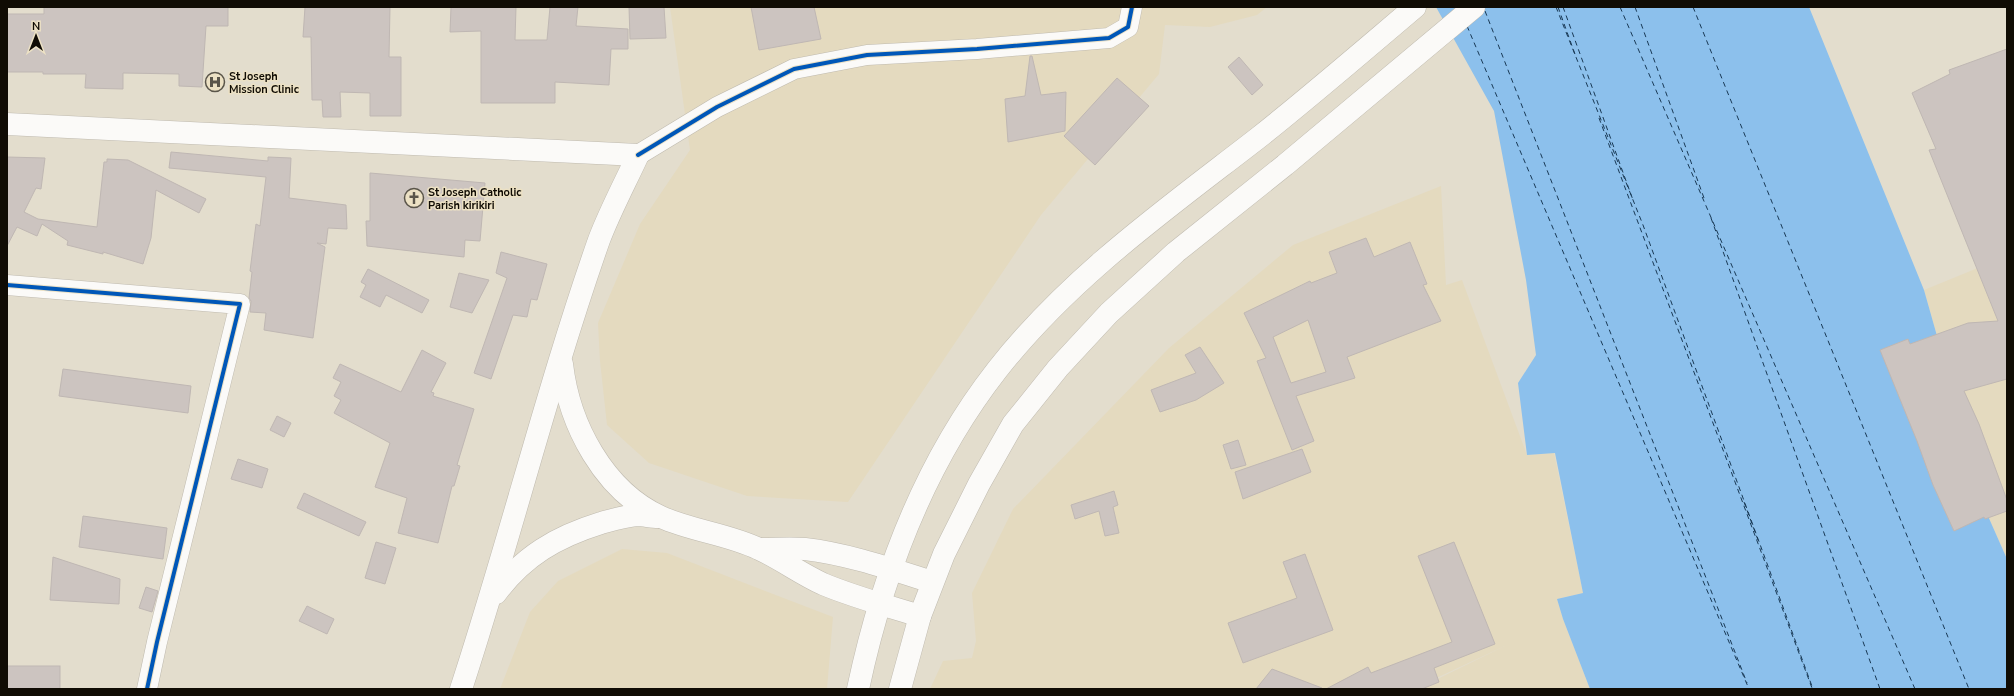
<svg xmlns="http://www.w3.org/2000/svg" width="2014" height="696" viewBox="0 0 2014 696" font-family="'Nunito Sans',sans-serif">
	<rect width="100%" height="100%" fill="#e3ddcd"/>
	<g fill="#e4dabf">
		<path d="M 670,7 L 1267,7 L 1257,15 L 1210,27 L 1165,25 L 1159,74 L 1041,215 L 848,502 L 747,496 L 649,463 L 607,425 L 600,361 L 598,323 L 640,224 L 690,150 Z"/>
		<path d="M 1441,186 L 1446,285 L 1462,280 L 1527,455 L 1554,453 L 1583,593 L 1557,599 L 1563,619 L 1590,689 L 1417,689 L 1509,644 L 1413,689 L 930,689 L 943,661 L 972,658 L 976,641 L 972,593 L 1013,509 L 1169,348 L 1293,245 Z"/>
		<path d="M 2007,256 L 2007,559 L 1988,516 L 1924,290 Z"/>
		<path d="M 622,549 L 667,553 L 833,617 L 827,689 L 500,689 L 530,612 L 558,581 Z"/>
	</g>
	<path fill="#8cc0ec" d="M 1436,7 L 1809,7 L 1924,290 L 1988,516 L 2007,559 L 2007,689 L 1590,689 L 1563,619 L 1557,599 L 1583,593 L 1555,453 L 1527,455 L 1518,383 L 1536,355 L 1526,280 L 1494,111 Z"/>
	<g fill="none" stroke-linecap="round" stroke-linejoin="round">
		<g stroke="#193955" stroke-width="1" stroke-dasharray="5 4" stroke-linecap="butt">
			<path d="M 1556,7 L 1643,225 L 1813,689"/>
			<path d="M 1558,7 L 1576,57"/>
			<path d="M 1563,7 L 1633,200"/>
			<path d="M 1620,7 L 1915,689"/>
			<path d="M 1635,7 L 1704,198"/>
			<path d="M 1693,7 L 1969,689"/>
			<path d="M 1485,11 L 1747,683"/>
			<path d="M 1467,26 L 1749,689"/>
			<path d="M 1599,118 L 1812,688"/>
			<path d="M 1711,218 L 1880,689"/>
			<path d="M 1744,502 L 1758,540"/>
		</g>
	</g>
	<g fill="#ccc4c0" stroke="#bfb7b3" fill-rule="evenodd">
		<path d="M 44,7 L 228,7 L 228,26 L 206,26 L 202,87 L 179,86 L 179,74 L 123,73 L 123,89 L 85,88 L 86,74 L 43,74 L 43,72 L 7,72 L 7,14 L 44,14 Z"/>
		<path d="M 305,7 L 390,7 L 389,57 L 401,57 L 401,116 L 370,116 L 370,93 L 340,92 L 341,117 L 323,117 L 322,100 L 312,100 L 311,37 L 303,37 Z"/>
		<path d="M 451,7 L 516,7 L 515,40 L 547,40 L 550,7 L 578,7 L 576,26 L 628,29 L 628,49 L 611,49 L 609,85 L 555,82 L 555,103 L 481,103 L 481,31 L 450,32 Z"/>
		<path d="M 629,7 L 664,7 L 666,38 L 630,39 Z"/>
		<path d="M 751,7 L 814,7 L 821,39 L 759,50 Z"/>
		<path d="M 2007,49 L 2007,379 L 1964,391 L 1979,424 L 2007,500 L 2007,511 L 1985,519 L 1984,517 L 1954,531 L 1933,485 L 1917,441 L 1880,350 L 1908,339 L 1910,344 L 1968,323 L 1998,321 L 1929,150 L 1936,149 L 1912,93 L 1950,74 L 1949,70 Z"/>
		<path d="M 1030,56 L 1032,56 L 1041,95 L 1066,92 L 1065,131 L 1008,142 L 1005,99 L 1025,96 Z"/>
		<path d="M 1239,57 L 1263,85 L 1252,95 L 1228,67 Z"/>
		<path d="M 1117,78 L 1149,106 L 1095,165 L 1064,136 Z"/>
		<path d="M 171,152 L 268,161 L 268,157 L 291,158 L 289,198 L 346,205 L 347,229 L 328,228 L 326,244 L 317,243 L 325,247 L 313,338 L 264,330 L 266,313 L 250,312 L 251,301 L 249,298 L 252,272 L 250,271 L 256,224 L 260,226 L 266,177 L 169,168 Z"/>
		<path d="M 7,157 L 45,158 L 41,189 L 36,188 L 24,212 L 38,219 L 97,227 L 104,162 L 107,162 L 107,159 L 128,160 L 206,199 L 199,213 L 156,190 L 151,238 L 143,264 L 103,252 L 103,254 L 67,245 L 68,241 L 42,224 L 37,236 L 17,227 L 7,246 Z"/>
		<path d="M 370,173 L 485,183 L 480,241 L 465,240 L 464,257 L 367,246 L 366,221 L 370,221 Z"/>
		<path d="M 1366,238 L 1374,257 L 1410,242 L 1427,284 L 1423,285 L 1441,321 L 1347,357 L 1355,378 L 1296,396 L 1314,441 L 1292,450 L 1257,361 L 1266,358 L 1244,313 L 1310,281 L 1311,283 L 1337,273 L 1329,252 ZM 1308,320 L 1326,372 L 1291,383 L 1273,337 Z"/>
		<path d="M 501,252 L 547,264 L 537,300 L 531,299 L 527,317 L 513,315 L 491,379 L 474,373 L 507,278 L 496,273 Z"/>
		<path d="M 368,269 L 429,300 L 422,313 L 386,295 L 380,307 L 360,297 L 366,285 L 361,282 Z"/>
		<path d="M 459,273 L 489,280 L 472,313 L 450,307 Z"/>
		<path d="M 1200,347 L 1224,383 L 1196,400 L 1160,412 L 1151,390 L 1196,373 L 1185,355 Z"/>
		<path d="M 422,350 L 446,363 L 431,392 L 434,393 L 433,396 L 474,409 L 457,465 L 460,466 L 454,486 L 452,486 L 438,543 L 398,533 L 407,498 L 375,487 L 390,443 L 334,413 L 341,400 L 334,396 L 341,382 L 333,378 L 340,364 L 401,392 Z"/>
		<path d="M 63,369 L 191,386 L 188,413 L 59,396 Z"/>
		<path d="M 277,416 L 291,423 L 284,437 L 270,430 Z"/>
		<path d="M 1238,440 L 1246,465 L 1231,469 L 1223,445 Z"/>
		<path d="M 1302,449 L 1311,472 L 1243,499 L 1235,472 Z"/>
		<path d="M 238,459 L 268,469 L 262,488 L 231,479 Z"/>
		<path d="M 1114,491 L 1118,505 L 1113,507 L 1119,533 L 1105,536 L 1099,511 L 1075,519 L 1071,505 Z"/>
		<path d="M 304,493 L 366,522 L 359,536 L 297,508 Z"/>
		<path d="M 83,516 L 167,528 L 163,559 L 79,547 Z"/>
		<path d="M 376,542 L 396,548 L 385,584 L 365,578 Z"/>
		<path d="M 1454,542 L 1495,644 L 1434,668 L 1439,682 L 1422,689 L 1326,689 L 1368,667 L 1371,673 L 1452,642 L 1418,556 Z"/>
		<path d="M 1305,554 L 1333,630 L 1243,663 L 1228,623 L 1297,598 L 1283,562 Z"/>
		<path d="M 53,557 L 120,579 L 119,604 L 50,600 Z"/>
		<path d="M 146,587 L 158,591 L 152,612 L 139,608 Z"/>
		<path d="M 307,606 L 334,619 L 327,634 L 299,621 Z"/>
		<rect x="7" y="666" width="53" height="23"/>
		<path d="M 1272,669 L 1322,688 L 1322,689 L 1256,689 Z"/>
	</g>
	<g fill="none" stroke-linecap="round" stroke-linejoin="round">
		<g stroke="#bfbaaf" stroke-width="21">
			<g id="street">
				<path d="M 638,155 L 717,107 L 794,69 L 867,55 L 977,49 L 1109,38 L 1128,27 L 1132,7"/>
				<path d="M 7,285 L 240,304 L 157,642 L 147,689"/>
			</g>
		</g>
		<g stroke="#bfbaaf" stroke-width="23">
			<g id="secondary">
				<path d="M 7,124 L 638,155 C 625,183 610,211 599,240 C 547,388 510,540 461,689"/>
				<path d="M 562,364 C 569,425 604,491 661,517 C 692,531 728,534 759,549 C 781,559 801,574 823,584 C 854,597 888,606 920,616"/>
				<path d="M 762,549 C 776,549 790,548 805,549 C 848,554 891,569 932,582"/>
				<path d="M 496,593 C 524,556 556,537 601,523 C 612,520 625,516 637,515 C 644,515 651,517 658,517"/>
				<path d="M 858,689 C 882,576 925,462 997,370 C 1070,277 1165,210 1258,138 C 1311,96 1363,51 1415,7"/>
				<path d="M 900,689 L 920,616 L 944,554 L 979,484 L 1013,424 L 1058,368 L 1109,313 L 1176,252 L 1285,165 L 1474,7"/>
			</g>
		</g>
		<use href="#street" stroke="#fbfaf8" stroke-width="20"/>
		<use href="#secondary" stroke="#fbfaf8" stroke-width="22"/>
		<g stroke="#ece1c4" stroke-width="6">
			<g id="cycleway">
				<path d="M 638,155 L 717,107 L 794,69 L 867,55 L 977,49 L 1109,38 L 1128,27 L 1132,7"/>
				<path d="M 7,285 L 240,304 L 157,642 L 147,689"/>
			</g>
		</g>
		<use href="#cycleway" stroke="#0057b8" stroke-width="4"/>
	</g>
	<defs>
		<g id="hospital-ring" transform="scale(1)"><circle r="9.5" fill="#ece1c4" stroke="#5a554a" stroke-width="1.5"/><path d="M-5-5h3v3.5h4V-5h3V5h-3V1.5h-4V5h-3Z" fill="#5a554a"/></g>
		<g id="church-ring" transform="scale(1)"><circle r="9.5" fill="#ece1c4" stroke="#5a554a" stroke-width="1.5"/><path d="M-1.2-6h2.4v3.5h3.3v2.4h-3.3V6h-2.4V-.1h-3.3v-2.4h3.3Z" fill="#5a554a"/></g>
	</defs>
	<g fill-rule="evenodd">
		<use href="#hospital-ring" x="215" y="82"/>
		<use href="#church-ring" x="414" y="198"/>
	</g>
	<g text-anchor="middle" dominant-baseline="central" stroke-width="3" stroke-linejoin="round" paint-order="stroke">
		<g font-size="11" font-weight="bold" fill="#100c04" stroke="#ece1c4" text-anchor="start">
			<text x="229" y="76">St Joseph<tspan x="229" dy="13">Mission Clinic</tspan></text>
			<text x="428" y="192">St Joseph Catholic<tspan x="428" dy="13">Parish kirikiri</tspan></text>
		</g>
	</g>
	<rect width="2014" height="696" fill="none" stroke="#100c04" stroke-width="16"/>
	<g transform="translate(36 36)" stroke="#ece1c4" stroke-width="3" paint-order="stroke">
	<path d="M0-3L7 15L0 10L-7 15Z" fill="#100c04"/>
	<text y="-6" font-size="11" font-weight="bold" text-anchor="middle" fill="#100c04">N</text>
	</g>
</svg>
